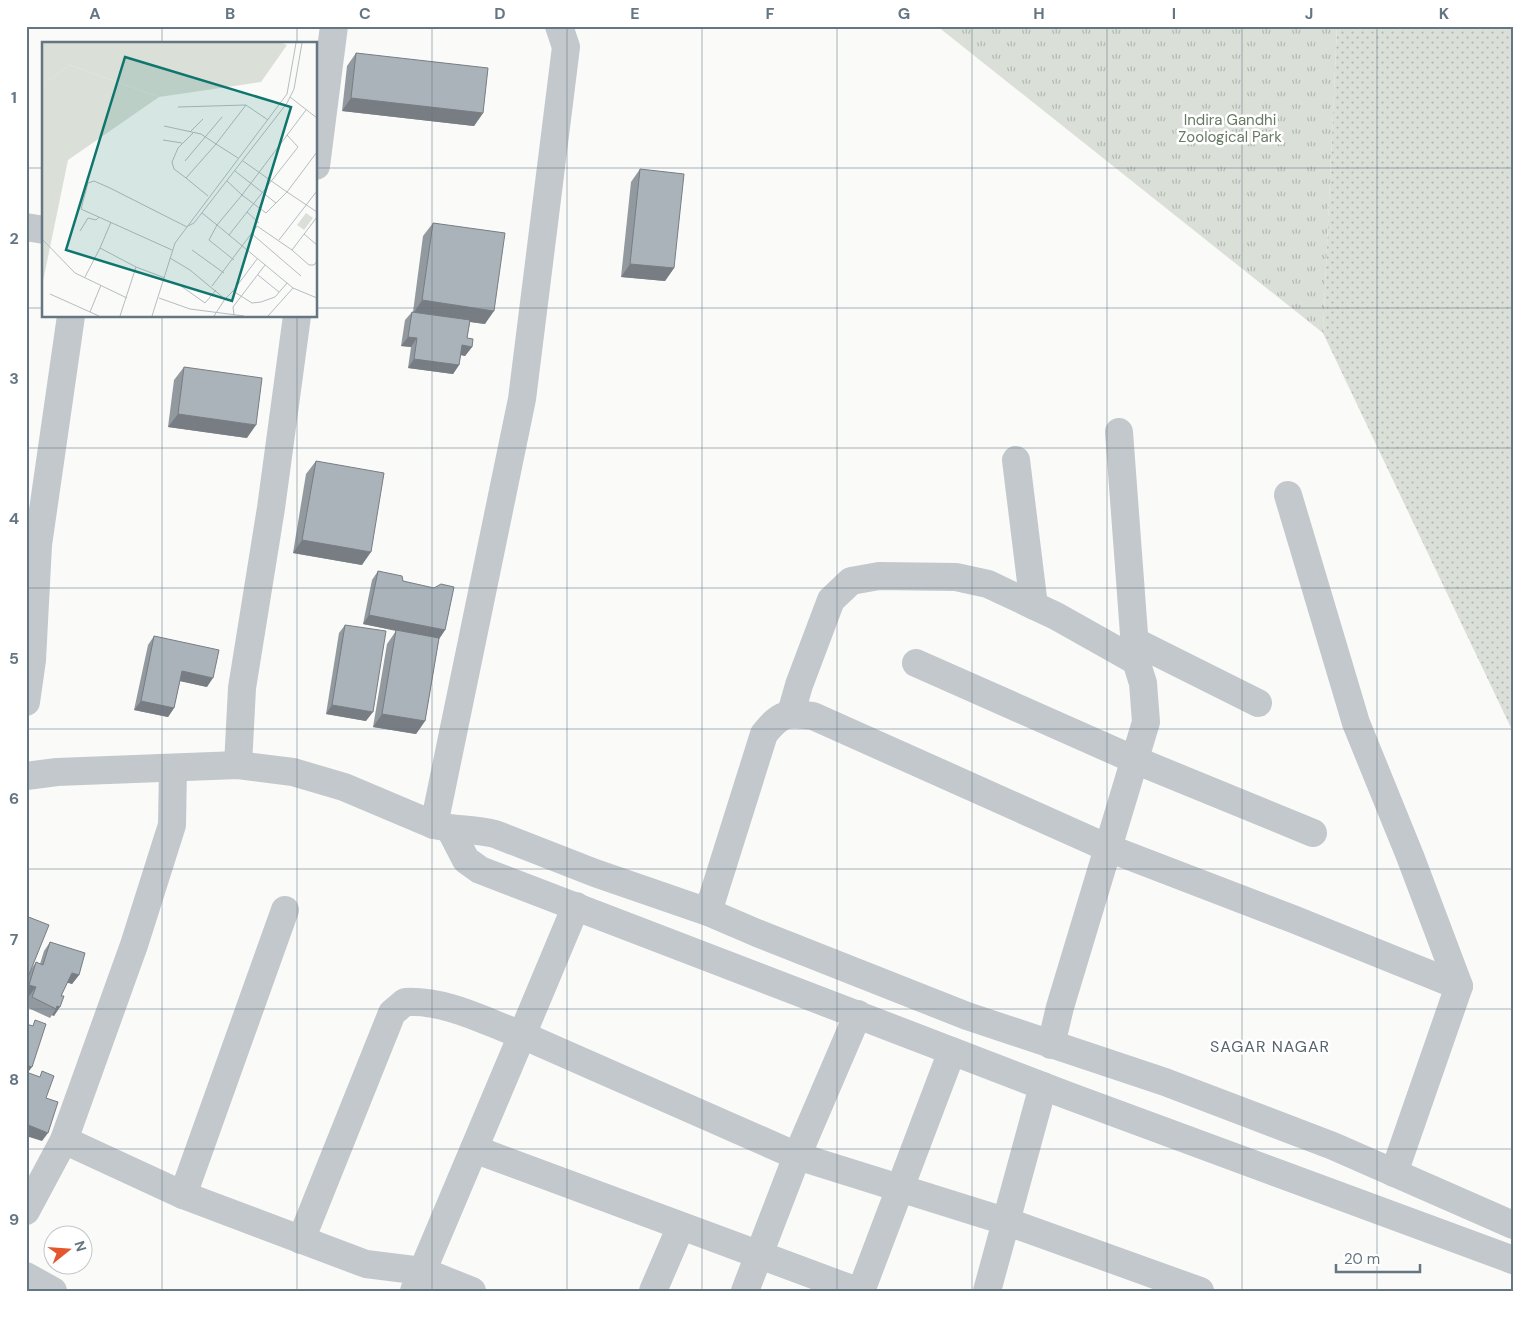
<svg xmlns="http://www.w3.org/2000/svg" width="1539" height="1317" viewBox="0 0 1539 1317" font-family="'DM Sans',sans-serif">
	<defs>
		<pattern id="grass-dots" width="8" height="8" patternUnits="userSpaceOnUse" patternTransform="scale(1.25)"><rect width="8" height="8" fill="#dadfd7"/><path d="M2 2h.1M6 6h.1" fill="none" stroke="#b4b9b4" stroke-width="1.8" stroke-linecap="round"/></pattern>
		<pattern id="park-tufts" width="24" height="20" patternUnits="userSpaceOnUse" patternTransform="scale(1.25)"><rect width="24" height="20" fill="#dadfd7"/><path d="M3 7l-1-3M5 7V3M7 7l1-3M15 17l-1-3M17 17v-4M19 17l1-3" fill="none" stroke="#b4b9b4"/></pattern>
	</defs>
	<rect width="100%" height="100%" fill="#fafaf8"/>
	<path fill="url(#grass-dots)" d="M 1337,26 L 1513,26 L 1513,732 L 1323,333 Z"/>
	<path fill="url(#park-tufts)" d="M 937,26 L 1337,26 L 1323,333 Z"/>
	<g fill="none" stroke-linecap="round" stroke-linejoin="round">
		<g stroke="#c3c8cc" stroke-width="28">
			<path d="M 316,166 L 334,26"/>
			<path d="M 26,227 L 44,230"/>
			<path d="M 1016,460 L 1034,606"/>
			<path d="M 26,545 L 38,545 L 32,660 L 26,702"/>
			<path d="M 38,545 L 71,316"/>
			<path d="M 1134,641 L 1258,703"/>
			<path d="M 916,663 L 1135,760 L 1313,833"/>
			<path d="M 791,713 L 799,685 L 831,600 L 851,581 L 879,576 L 956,577 L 988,584 L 1056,616 L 1136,661"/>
			<path d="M 238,765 L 242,688 L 271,508 L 297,316"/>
			<path d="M 434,825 L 522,399 L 566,47 L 559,26"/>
			<path d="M 708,912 L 764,734 C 781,713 787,712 813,716 L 1108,848 L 1146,722 L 1143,683 L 1136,661 L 1119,432"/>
			<path d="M 858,1014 L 797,1156 L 1008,1222 L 1200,1291"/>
			<path d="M 1051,1045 L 1060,1007 L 1108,848 L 1293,919 L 1459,986 L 1410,856 L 1356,723 L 1288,495"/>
			<path d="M 64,1140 L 183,1195 L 366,1264 L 422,1271 L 472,1291"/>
			<path d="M 474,1149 L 857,1291"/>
			<path d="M 1394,1173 L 1459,986"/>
			<path d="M 183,1195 L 285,910"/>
			<path d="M 26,1211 L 64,1140 L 134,945 L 172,825 L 173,768"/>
			<path d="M 301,1240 L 392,1013 L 405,1002 C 446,1000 484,1021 522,1035 L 576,906"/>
			<path d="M 26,1276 L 53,1291"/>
			<path d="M 414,1291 L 522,1035 L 797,1156 L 745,1291"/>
			<path d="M 653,1291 L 681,1226"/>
			<path d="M 861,1291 L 952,1051"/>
			<path d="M 987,1291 L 1043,1086"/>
		</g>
		<g stroke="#c3c8cc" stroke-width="28">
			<path d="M 26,776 L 57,772 L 238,765 L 293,772 L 344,787 L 434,825 C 454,830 475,829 495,834 L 595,873 L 708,912 L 757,933 L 967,1016 L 1165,1082 L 1333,1146 L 1513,1225"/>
			<path d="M 450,829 L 466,860 L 480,870 L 1069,1096 L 1513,1260"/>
		</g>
	</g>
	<g fill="#929a9f">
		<path d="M 356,53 L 483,113 L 474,126 L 342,111 L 347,66 Z"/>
		<path d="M 640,169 L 674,268 L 665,281 L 621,277 L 631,182 Z"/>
		<path d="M 433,223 L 485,324 L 470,322 L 467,338 L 472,347 L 465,356 L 461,355 L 459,365 L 453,374 L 408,368 L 411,347 L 401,346 L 405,320 L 412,312 L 413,312 L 423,236 Z"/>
		<path d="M 184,367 L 247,438 L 168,427 L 174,380 Z"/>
		<path d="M 316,461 L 362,565 L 293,553 L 306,474 Z"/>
		<path d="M 378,571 L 403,581 L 445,630 L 439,639 L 425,721 L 416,734 L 373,727 L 387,644 L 396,631 L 363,624 L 372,580 Z"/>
		<path d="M 345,625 L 366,721 L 326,714 L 339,633 Z"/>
		<path d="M 154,636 L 207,687 L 180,681 L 174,708 L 168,717 L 134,710 L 148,645 Z"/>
		<path d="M 50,942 L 79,975 L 72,984 L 67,982 L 61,996 L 54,1016 L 52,1015 L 50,1018 L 26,1007 L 29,996 L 26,995 L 26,981 L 32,968 L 36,962 L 40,964 L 44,951 Z"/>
	</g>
	<g fill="#777d82">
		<path d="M 351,98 L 483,113 L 474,126 L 342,111 Z"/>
		<path d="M 630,264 L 674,268 L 665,281 L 621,277 Z"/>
		<path d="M 422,300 L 494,311 L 485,324 L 413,314 Z"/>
		<path d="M 408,337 L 417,338 L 411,347 L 401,346 Z"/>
		<path d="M 462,345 L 472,347 L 465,356 L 456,354 Z"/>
		<path d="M 414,359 L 459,365 L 453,374 L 408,368 Z"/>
		<path d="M 178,414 L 256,425 L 247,438 L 168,427 Z"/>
		<path d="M 302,540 L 371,552 L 362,565 L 293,553 Z"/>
		<path d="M 369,615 L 445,630 L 439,639 L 363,624 Z"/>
		<path d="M 182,671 L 213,678 L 207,687 L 175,680 Z"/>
		<path d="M 141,701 L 174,708 L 168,717 L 134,710 Z"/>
		<path d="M 332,705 L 373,712 L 366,721 L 326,714 Z"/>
		<path d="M 382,714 L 425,721 L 416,734 L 373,727 Z"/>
		<path d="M 72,973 L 79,975 L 72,984 L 65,982 Z"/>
		<path d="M 29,985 L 36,987 L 29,996 L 26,995 L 26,988 Z"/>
		<path d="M 57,1006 L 60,1007 L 54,1016 L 52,1015 L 56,1009 Z"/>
		<path d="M 26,1065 L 32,1067 L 26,1075 Z"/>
		<path d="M 26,1124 L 48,1133 L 42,1141 L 26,1136 Z"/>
	</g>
	<g fill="#aab3b9" stroke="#777d82">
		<path d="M 356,53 L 488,68 L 483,113 L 351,98 Z"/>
		<path d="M 640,169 L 684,174 L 674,268 L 630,264 Z"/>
		<path d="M 433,223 L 505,233 L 494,311 L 422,300 Z"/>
		<path d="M 412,312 L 470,320 L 467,338 L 473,339 L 472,347 L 462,345 L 459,365 L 414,359 L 417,338 L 408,337 Z"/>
		<path d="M 184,367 L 262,378 L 256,425 L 178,414 Z"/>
		<path d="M 316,461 L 384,473 L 371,552 L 302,540 Z"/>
		<path d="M 378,571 L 402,576 L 403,581 L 434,588 L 441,584 L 454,587 L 445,630 L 369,615 Z"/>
		<path d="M 345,625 L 386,631 L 373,712 L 332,705 Z"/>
		<path d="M 396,630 L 439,638 L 425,721 L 382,714 Z"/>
		<path d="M 154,636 L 219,650 L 213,678 L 182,671 L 174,708 L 141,701 Z"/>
		<path d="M 26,916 L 49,925 L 26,982 Z"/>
		<path d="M 50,942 L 85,953 L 79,975 L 72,973 L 61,996 L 64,996 L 60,1007 L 57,1006 L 56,1009 L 32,997 L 36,987 L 29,985 L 36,962 L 43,965 Z"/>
		<path d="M 35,1020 L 46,1024 L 32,1067 L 26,1065 L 26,1024 L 33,1026 Z"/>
		<path d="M 42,1071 L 54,1076 L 46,1098 L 58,1102 L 48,1133 L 26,1124 L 26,1072 L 40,1077 Z"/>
	</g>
	<path fill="none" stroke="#657683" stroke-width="1" stroke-opacity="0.55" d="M 162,26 L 162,44M 297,26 L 297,44M 432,26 L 432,1291M 567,26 L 567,1291M 702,26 L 702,1291M 837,26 L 837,1291M 972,26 L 972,1291M 1107,26 L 1107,1291M 1242,26 L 1242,1291M 1377,26 L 1377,1291M 26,168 L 44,168M 316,168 L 1513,168M 26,308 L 44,308M 316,308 L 1513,308M 162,316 L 162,1291M 297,316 L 297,1291M 26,448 L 1513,448M 26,588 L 1513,588M 26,729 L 1513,729M 26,869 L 1513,869M 26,1009 L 1513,1009M 26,1149 L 1513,1149"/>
	<g text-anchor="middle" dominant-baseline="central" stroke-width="5" stroke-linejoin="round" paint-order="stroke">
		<g font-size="15" fill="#687a64" stroke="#fff">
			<text x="1230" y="120">Indira Gandhi<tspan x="1230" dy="17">Zoological Park</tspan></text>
		</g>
		<g font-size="16" letter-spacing="1" fill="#57646e" stroke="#fff">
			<text x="1270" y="1046">SAGAR NAGAR</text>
		</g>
	</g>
	<g transform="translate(42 42)">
		<rect width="275" height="275" fill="#fafaf8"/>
		<path d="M 0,1 L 240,1 L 245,3 L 219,40 L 117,55 L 28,23 L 0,43 Z" fill="#dadfd7"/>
		<path d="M 28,23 L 117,55 L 26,118 L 0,244 L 0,43 Z" fill="#dadfd7"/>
		<path d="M 264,171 L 271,176 L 262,188 L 255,183 Z" fill="#dadfd7"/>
		<path fill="none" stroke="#b5bdc2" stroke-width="1" d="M 248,55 L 275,76M 204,63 L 226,78M 136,65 L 204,63 L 174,102 L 196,116M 122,84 L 159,92 L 174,102 L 144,136 L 166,154M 148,90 L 161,77M 121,98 L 140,101M 143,119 L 180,75M 201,119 L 245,150 L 275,110M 193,129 L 234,161M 144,136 L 132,127 L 130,120 L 136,106 L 151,91M 185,139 L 200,153 L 264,68M 205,170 L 217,181M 275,170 L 245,150 L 224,171 L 200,153 L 175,183 L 251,246 L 275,256M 160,171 L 175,183 L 167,198 L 192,218M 69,180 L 58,206 L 94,225M 146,184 L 152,181 L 245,61 L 252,47 L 260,1M 38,189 L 46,176 L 54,178 L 57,175M 210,192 L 259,234M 262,192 L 275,203M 187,193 L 256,105 L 245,93M 0,197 L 33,231 L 85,256M 237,198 L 275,149M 130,208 L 39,167 L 46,141 L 52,139 L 68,146 L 145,185M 150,208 L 182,231M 250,208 L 267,223 L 272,223 L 275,219M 128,216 L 148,228 L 183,257 L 191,249 L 210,261 L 219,260 L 233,255 L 245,241M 216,233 L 237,250M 43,235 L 58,206M 139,244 L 163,261 L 174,248M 170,244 L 215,184 L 250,208 L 275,175M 191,249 L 215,217M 8,252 L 57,274M 117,256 L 148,267 L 202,274M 48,270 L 59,243M 192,273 L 191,265 L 223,223M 78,274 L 94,225 L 123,236M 110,274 L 133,201 L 245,52 L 254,1M 172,274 L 183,257M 226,274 L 251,246"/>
		<path fill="#0f766e" fill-opacity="0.15" stroke="#0f766e" stroke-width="2.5" d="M 83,15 L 249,65 L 190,259 L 24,208 Z"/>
		<rect width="275" height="275" fill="none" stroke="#657683" stroke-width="2.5"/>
	</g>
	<rect width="1539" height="1317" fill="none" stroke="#ffffff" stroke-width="55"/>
	<g transform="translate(68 1250) rotate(73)"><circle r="24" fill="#ffffff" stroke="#c1c8cd"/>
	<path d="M0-4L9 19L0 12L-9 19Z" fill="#e4572e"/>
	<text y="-8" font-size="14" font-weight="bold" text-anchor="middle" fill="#657683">N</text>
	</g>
	<path d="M1336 1264v8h84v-8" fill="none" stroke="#657683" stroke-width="2.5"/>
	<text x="1344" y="1264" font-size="15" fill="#657683" stroke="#ffffff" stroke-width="4" paint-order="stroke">20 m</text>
	<rect x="28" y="28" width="1484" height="1262" fill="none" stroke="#657683" stroke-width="2"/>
	<g font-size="16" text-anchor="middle" font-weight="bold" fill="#657683">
		<text x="95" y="19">A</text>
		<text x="230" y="19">B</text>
		<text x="365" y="19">C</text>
		<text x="500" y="19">D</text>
		<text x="635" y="19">E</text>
		<text x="770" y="19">F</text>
		<text x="904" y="19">G</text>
		<text x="1039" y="19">H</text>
		<text x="1174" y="19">I</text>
		<text x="1309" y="19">J</text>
		<text x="1444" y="19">K</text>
		<text x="14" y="103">1</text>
		<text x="14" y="244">2</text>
		<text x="14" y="384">3</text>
		<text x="14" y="524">4</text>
		<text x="14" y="664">5</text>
		<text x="14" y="804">6</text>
		<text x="14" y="945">7</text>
		<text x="14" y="1085">8</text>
		<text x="14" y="1225">9</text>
	</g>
</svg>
